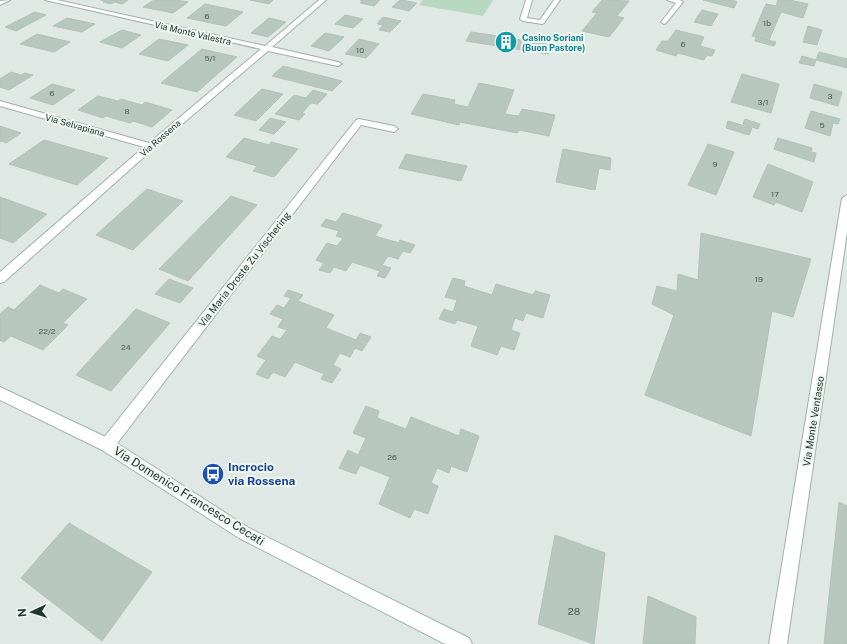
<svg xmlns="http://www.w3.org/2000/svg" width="847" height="644" viewBox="0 0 847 644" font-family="'Public Sans',sans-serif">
	<rect width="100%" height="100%" fill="#dfe8e4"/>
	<path fill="#b9d8c0" d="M 423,0 L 493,0 L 483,16 L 419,5 Z"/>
	<g fill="#b7c6bf" stroke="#b2c1ba">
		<path d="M 101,0 L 128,0 L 122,4 L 115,2 L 111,4 L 103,2 L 105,1 Z"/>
		<path d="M 154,0 L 176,0 L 188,2 L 173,13 L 143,7 Z"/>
		<path d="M 250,0 L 273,0 L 269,4 Z"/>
		<path d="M 360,0 L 380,0 L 374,6 L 360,3 L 362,1 Z"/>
		<path d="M 400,0 L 402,0 L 417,3 L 409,11 L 392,7 Z"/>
		<path d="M 602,0 L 629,1 L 617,16 L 624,18 L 609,37 L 582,31 L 597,13 L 592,12 Z"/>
		<path d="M 703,0 L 732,0 L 737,2 L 734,8 Z"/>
		<path d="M 778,0 L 790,0 L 808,4 L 803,18 L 781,12 L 769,40 L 752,36 L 766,4 L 776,6 Z"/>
		<path d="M 205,4 L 243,12 L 226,26 L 187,18 Z"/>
		<path d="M 702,10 L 718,14 L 711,26 L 694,22 Z"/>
		<path d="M 35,12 L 46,15 L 16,31 L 5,27 Z"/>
		<path d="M 345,15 L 363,19 L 353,28 L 335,24 Z"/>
		<path d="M 383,17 L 401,21 L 390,32 L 379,30 L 383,25 L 377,24 Z"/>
		<path d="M 67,18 L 95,24 L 82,32 L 53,26 Z"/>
		<path d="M 269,18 L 286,22 L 268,37 L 251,33 Z"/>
		<path d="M 808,26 L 822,30 L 817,45 L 803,42 Z"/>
		<path d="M 122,30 L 141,35 L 122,48 L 100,42 Z"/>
		<path d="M 676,30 L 704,37 L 700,46 L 715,50 L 712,56 L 707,55 L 704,60 L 678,53 L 676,56 L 656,50 L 662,41 L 668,41 Z"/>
		<path d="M 471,32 L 492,35 L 551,45 L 548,54 L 466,41 Z"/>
		<path d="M 325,33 L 344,37 L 329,51 L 311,46 Z"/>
		<path d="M 37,34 L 70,42 L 54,52 L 20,44 Z"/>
		<path d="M 756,37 L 776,42 L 774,46 L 755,41 Z"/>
		<path d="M 159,39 L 188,45 L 168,61 L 139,54 Z"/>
		<path d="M 359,39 L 379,44 L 366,58 L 345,54 Z"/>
		<path d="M 202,49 L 237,57 L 197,92 L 161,83 Z"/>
		<path d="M 819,52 L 847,59 L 847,68 L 816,60 Z"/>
		<path d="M 802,56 L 816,60 L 814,66 L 799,63 Z"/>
		<path d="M 283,66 L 342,81 L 332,91 L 272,76 Z"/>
		<path d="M 11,72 L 21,75 L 25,73 L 33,75 L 9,90 L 0,87 L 0,79 Z"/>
		<path d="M 742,74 L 779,84 L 771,113 L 731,102 Z"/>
		<path d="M 479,83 L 514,90 L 505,114 L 519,116 L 522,109 L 555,115 L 549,136 L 519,130 L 517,133 L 460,122 L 459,125 L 411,114 L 423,94 L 455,100 L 454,104 L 468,107 Z"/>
		<path d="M 52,84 L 75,90 L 53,105 L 30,98 Z"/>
		<path d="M 814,84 L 842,92 L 838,106 L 810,98 Z"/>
		<path d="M 262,89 L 283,94 L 256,121 L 234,115 Z"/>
		<path d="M 313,90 L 327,94 L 318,104 L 311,103 L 302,113 L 305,114 L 299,120 L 275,114 L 294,95 L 306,98 Z"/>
		<path d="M 98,96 L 118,101 L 121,99 L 142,105 L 145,102 L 172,110 L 152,127 L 133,121 L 130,123 L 106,116 L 103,118 L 78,110 Z"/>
		<path d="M 811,111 L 840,119 L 838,124 L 833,123 L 830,136 L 805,128 Z"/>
		<path d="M 270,118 L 286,122 L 274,134 L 259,130 Z"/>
		<path d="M 745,119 L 760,124 L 758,129 L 743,124 Z"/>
		<path d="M 728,121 L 752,128 L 749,135 L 726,128 Z"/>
		<path d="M 0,126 L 21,133 L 6,143 L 2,141 L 0,142 Z"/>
		<path d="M 244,138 L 269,145 L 271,142 L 298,149 L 274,177 L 253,171 L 257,166 L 226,157 Z"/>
		<path d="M 778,138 L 812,148 L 811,152 L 816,153 L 814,162 L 774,149 Z"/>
		<path d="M 44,140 L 108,158 L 77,185 L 9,164 Z"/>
		<path d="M 708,144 L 734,152 L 716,195 L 688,185 Z"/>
		<path d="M 563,149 L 611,158 L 610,170 L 599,168 L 595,190 L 556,182 Z"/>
		<path d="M 406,154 L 467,166 L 461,181 L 399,168 Z"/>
		<path d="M 768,164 L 813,182 L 802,212 L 776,202 L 774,205 L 753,197 Z"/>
		<path d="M 147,189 L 183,201 L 133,250 L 96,235 Z"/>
		<path d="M 231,196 L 257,205 L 188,281 L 159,269 Z"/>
		<path d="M 0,197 L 47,214 L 13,243 L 0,238 Z"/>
		<path d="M 343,213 L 382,225 L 375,236 L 399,243 L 400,240 L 415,245 L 410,253 L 403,251 L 398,259 L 388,256 L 382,265 L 391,268 L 385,278 L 377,276 L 380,271 L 352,262 L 346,271 L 334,267 L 330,273 L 319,270 L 324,263 L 316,260 L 327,243 L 337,246 L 343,238 L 336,236 L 339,231 L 321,226 L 326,219 L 336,222 Z"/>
		<path d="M 701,233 L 811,259 L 793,317 L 772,311 L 751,436 L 645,395 L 674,315 L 652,304 L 657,286 L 677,291 L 678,274 L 698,280 Z"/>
		<path d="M 453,278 L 465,281 L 464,286 L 492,295 L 496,284 L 533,295 L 535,291 L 550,295 L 543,318 L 526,313 L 523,321 L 515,318 L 511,330 L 520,333 L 514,350 L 501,346 L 497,355 L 471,346 L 478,326 L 457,320 L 455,324 L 439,319 L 444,309 L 453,312 L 457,300 L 445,297 Z"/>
		<path d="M 169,279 L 193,288 L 180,303 L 155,294 Z"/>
		<path d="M 40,285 L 59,293 L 63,289 L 87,299 L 63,323 L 68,325 L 43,350 L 11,336 L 4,342 L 0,340 L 0,314 L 8,307 L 14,310 Z"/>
		<path d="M 288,290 L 303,295 L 298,301 L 334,315 L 326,328 L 356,340 L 360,333 L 371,337 L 362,351 L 355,348 L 350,357 L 340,353 L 333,365 L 341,369 L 332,383 L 321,379 L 324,374 L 295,362 L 285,377 L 273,372 L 268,379 L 256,374 L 266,360 L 257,356 L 272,336 L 280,339 L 287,330 L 278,327 L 283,319 L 270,314 L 277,305 L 284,308 L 291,298 L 284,296 Z"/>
		<path d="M 136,309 L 170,323 L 111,391 L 76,375 Z"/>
		<path d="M 366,406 L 379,411 L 377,418 L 406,429 L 411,417 L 459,436 L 461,429 L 479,436 L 467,472 L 451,466 L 449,473 L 437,468 L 431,483 L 438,486 L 428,514 L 414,509 L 410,518 L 379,504 L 390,477 L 360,465 L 356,474 L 339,468 L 348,450 L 358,455 L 366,438 L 353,433 Z"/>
		<path d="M 839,502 L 847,506 L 847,644 L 824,644 Z"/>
		<path d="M 69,523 L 152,572 L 102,641 L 21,578 Z"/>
		<path d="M 555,535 L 605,553 L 594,644 L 538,624 Z"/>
		<path d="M 648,596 L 696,617 L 695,644 L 643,644 Z"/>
	</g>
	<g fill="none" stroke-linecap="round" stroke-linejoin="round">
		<g stroke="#a2afaa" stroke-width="2">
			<g id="street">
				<path d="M 10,0 L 0,5 L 0,1 Z"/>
				<path d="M 45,0 L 57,0 L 265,46 L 319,0 L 326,0 L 272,47 L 338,62 L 342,64 L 338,66 L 268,51 L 154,148 L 4,282 L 0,283 L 0,272 L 144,147 L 0,106 L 0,101 L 149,143 L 261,49 Z"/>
				<path d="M 526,0 L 532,0 L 527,18 L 540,20 L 554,0 L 560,0 L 544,23 L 542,24 L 523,21 L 520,19 Z"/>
				<path d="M 667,0 L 680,0 L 683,2 L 666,23 L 664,24 L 661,22 L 676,3 Z"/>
				<path d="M 359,119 L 394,126 L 398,129 L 394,132 L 361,125 L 112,450 L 107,452 L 102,450 L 100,445 L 102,440 L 356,120 Z"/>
				<path d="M 847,195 L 847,232 L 787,644 L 769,644 L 842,198 Z"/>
			</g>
		</g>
		<g stroke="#9fb3ab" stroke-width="2">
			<path id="secondary" d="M 0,387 L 112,440 L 249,528 L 469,638 L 472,644 L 445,644 L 239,538 L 102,450 L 0,400 Z"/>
		</g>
		<use href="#street" fill="#fff" fill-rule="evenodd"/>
		<use href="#secondary" fill="#fff" fill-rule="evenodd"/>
	</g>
	<defs>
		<g id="building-disc" transform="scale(1.15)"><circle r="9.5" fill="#0f9aa8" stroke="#eff6f2"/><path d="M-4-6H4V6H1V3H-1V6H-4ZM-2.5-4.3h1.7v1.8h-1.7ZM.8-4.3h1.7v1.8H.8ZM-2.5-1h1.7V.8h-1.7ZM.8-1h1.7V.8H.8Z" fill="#fff"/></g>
		<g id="bus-disc" transform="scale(1.15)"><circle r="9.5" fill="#1a4fb4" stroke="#eff6f2"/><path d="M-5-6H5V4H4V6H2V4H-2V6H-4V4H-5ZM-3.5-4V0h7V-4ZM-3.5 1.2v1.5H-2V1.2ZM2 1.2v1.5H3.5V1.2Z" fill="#fff"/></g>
	</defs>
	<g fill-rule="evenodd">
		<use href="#building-disc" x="506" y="42"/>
		<use href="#bus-disc" x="213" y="474"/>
	</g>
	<g text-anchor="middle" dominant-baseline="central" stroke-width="4" stroke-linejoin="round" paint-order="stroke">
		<g font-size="8" fill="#465b54">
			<text x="207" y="16">6</text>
			<text x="767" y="23">1b</text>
			<text x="683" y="44">6</text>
			<text x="360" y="50">10</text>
			<text x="210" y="58">5/1</text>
			<text x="52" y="93">6</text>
			<text x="830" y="96">3</text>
			<text x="763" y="102">3/1</text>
			<text x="127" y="111">8</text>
			<text x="822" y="125">5</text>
			<text x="715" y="164">9</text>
			<text x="775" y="194">17</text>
			<text x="759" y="279">19</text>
			<text x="47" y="331">22/2</text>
			<text x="126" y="347">24</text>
			<text x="392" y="457">26</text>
		</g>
		<g font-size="9" fill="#213730" stroke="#eff6f2">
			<text transform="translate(193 33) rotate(13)">Via Monte Valestra</text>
			<text transform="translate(75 125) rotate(16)">Via Selvapiana</text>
			<text transform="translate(160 138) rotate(-41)">Via Rossena</text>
		</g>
		<g font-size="9" font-weight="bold" fill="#0d838f" stroke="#eff6f2" text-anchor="start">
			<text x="522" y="37">Casino Soriani<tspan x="522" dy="10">(Buon Pastore)</tspan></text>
		</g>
		<g font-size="10" fill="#213730" stroke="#eff6f2">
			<text transform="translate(244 269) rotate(-52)">Via Maria Droste Zu Vischering</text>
			<text transform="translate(813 421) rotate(-81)">Via Monte Ventasso</text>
		</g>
		<g font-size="10" fill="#465b54">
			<text x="574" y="611">28</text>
		</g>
		<g font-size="12" font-weight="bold" fill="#164399" stroke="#eff6f2" text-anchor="start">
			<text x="228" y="467">Incrocio<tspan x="228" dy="14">via Rossena</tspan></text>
		</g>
		<g font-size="12" fill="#213730" stroke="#eff6f2">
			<text transform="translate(189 496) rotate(32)">Via Domenico Francesco Cecati</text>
		</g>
	</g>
	<g transform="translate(32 612) rotate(266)" stroke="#eff6f2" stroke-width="3" paint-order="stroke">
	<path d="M0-3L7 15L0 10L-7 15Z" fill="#213730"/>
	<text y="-6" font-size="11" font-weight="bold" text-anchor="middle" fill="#213730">N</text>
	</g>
</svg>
